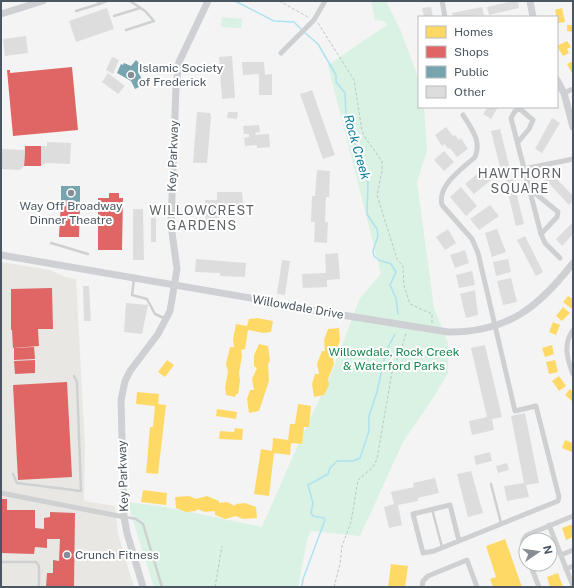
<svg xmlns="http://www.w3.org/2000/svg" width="574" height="588" viewBox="0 0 574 588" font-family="'Public Sans',sans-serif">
	<rect width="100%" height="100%" fill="#f4f4f4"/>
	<path fill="#e8e7e3" d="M 1,262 L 50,270 L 65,277 L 76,279 L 85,446 L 84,501 L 115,506 L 118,534 L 134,587 L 1,587 Z"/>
	<g fill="#d9f2e3">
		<path d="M 371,1 L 386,1 L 400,29 L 419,80 L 419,107 L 424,107 L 427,151 L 417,182 L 434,308 L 448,343 L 448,373 L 435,395 L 403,442 L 360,536 L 311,531 L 307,540 L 298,587 L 154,587 L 127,502 L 166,507 L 262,527 L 297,447 L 331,374 L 360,298 L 381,274 L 328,65 L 387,25 L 384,21 L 375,20 Z"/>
		<path d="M 222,17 L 242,19 L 241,28 L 221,27 Z"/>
	</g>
	<g fill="#ffd966">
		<path d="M 562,8 L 565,22 L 558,23 L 555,10 Z"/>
		<path d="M 567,25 L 573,25 L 573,32 L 567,31 Z"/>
		<path d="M 567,41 L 571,47 L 567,49 L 569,53 L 563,56 L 557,46 Z"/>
		<path d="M 573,61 L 573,75 L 567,64 Z"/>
		<path d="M 568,296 L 573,299 L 572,309 L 563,302 Z"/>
		<path d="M 563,307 L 570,313 L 562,321 L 556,316 Z"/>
		<path d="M 257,318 L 273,321 L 271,332 L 264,333 L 248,330 L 245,349 L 241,350 L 242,356 L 239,373 L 240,381 L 238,394 L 236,394 L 235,397 L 226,395 L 225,388 L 228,371 L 226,364 L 230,347 L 234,347 L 233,339 L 236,324 L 247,326 L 249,319 Z"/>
		<path d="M 553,322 L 560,325 L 556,335 L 549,332 Z"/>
		<path d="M 339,328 L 340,341 L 335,353 L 332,354 L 334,364 L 328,379 L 329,385 L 324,395 L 314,397 L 312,384 L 315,374 L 319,374 L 317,364 L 322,351 L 325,351 L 324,340 L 328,329 Z"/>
		<path d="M 259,344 L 268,346 L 270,361 L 268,364 L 269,381 L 259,411 L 249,413 L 247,399 L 250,390 L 254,390 L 252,379 L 257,368 L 254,366 L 254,355 Z"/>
		<path d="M 552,345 L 554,354 L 545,357 L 542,348 Z"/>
		<path d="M 167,360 L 174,365 L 165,377 L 158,372 Z"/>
		<path d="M 555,360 L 558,372 L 549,374 L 546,362 Z"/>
		<path d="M 559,376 L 566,386 L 559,391 L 552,381 Z"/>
		<path d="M 570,389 L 573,392 L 573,402 L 565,395 Z"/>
		<path d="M 137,392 L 159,394 L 158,404 L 166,405 L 158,474 L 146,473 L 150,427 L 153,427 L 155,406 L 136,404 Z"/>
		<path d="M 298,404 L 311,406 L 309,427 L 304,427 L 302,444 L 291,443 L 290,455 L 274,453 L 269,496 L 254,494 L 261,449 L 272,451 L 273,438 L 288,440 L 290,424 L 295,424 Z"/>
		<path d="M 217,409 L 237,412 L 236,419 L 216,416 Z"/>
		<path d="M 235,428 L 243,429 L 242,440 L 219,439 L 220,431 L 234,432 Z"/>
		<path d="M 565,440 L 573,443 L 572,452 L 562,448 Z"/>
		<path d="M 143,490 L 167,493 L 166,505 L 141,502 Z"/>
		<path d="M 189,496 L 196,499 L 207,496 L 219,501 L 219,503 L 227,502 L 235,506 L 236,504 L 245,503 L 256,507 L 257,518 L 243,519 L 236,516 L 225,519 L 215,515 L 215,511 L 205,512 L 197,509 L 196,511 L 186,512 L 176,508 L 175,497 Z"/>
		<path d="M 573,524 L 573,537 L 566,540 L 562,528 Z"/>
		<path d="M 543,534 L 545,540 L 532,540 L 531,538 Z"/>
		<path d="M 505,539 L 522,587 L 493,587 L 490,579 L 496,577 L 486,546 Z"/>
		<path d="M 391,564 L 408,566 L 405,587 L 388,587 Z"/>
		<path d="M 558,573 L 563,587 L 550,587 L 547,577 Z"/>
	</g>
	<g fill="#e06666">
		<path d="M 72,67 L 78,130 L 13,136 L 7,70 L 10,70 L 10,73 Z"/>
		<path d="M 25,146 L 41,146 L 41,166 L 24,166 Z"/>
		<path d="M 109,193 L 119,193 L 119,198 L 123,198 L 122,250 L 98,250 L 98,198 L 109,198 Z"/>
		<path d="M 61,200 L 80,202 L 79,237 L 59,237 Z"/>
		<path d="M 52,288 L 53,329 L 38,329 L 39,346 L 13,348 L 12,330 L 21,330 L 11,330 L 11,289 Z"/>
		<path d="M 34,347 L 35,359 L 14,360 L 14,348 Z"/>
		<path d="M 35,360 L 35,373 L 15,374 L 14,361 Z"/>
		<path d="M 67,382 L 72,477 L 18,480 L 13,385 Z"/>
		<path d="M 1,499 L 7,499 L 7,510 L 35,510 L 35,528 L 44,529 L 44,518 L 50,517 L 50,512 L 75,513 L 74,587 L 46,587 L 47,573 L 53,573 L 53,560 L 59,561 L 60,539 L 47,539 L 47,548 L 35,547 L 34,554 L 1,553 Z"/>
	</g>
	<g fill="#76a5af">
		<path d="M 136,60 L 144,68 L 139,74 L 145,84 L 135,89 L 131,81 L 117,73 L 121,64 L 123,65 L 124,63 L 131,66 Z"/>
		<path d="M 61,186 L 80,186 L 80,202 L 61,200 Z"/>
	</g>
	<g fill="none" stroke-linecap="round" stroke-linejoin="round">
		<g stroke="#aee2f0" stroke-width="1.5">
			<path d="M 235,1 L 274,21 L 294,22 L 301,29"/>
			<path d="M 304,32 L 318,44 L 336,75 L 336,82 L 345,93 L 346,116 L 356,147 L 365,168 L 368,183 L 367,214 L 377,229 L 378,236 L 373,251 L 374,256 L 379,260 L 391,264 L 396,272 L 390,285 L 396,298 L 398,314"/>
			<path d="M 302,587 L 303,579 L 325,520 L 324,518 L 313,516 L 311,513 L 313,503 L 308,485 L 328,474 L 330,468 L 337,461 L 353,461 L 360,458 L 369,431 L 369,416 L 377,392 L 386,351 L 395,334"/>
		</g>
	</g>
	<g fill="#ddddde">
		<path d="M 513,1 L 518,1 L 519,8 L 489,15 L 487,7 Z"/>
		<path d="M 431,7 L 433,17 L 424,17 L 422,8 Z"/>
		<path d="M 482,7 L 484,15 L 453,17 L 452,13 Z"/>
		<path d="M 107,8 L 114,29 L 76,42 L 69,21 Z"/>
		<path d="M 26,36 L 28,53 L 5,56 L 3,39 Z"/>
		<path d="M 232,56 L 235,98 L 222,99 L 219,57 Z"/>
		<path d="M 112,57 L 119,60 L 113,74 L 106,70 Z"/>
		<path d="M 242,62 L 264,62 L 265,75 L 272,74 L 272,95 L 259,95 L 259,74 L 243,75 Z"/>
		<path d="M 108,73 L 125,86 L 118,94 L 102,82 Z"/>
		<path d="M 312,90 L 335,155 L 323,159 L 300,94 Z"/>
		<path d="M 488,107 L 498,107 L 491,119 L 483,114 Z"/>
		<path d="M 197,112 L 210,113 L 211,116 L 207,163 L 193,163 Z"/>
		<path d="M 228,112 L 238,112 L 237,119 L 227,118 Z"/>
		<path d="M 552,118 L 560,123 L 542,153 L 535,149 Z"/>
		<path d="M 259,125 L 260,132 L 255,133 L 256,135 L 269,134 L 270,147 L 257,148 L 257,145 L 245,146 L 244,138 L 249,137 L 249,134 L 244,134 L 243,126 Z"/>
		<path d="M 446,127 L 453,136 L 455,135 L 459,140 L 461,138 L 468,149 L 457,157 L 450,148 L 448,149 L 445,144 L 442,146 L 435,135 Z"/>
		<path d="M 500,129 L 510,169 L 501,171 L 491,131 Z"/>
		<path d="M 47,142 L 71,143 L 70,164 L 47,163 L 41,166 L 41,146 L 47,146 Z"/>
		<path d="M 1,149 L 25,150 L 24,166 L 20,170 L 1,169 Z"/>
		<path d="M 444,151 L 454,162 L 444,171 L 434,160 Z"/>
		<path d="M 317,170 L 330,171 L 329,197 L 326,197 L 325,222 L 328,222 L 327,243 L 314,242 L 315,222 L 311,222 L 312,196 L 315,196 Z"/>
		<path d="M 482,170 L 491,180 L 474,194 L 465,184 Z"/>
		<path d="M 551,173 L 573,196 L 573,201 L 569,205 L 545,179 Z"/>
		<path d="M 513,179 L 524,224 L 516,226 L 505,181 Z"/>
		<path d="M 461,187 L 477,206 L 466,216 L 450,197 Z"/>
		<path d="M 217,192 L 242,192 L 243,205 L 219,206 L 219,226 L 206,226 L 205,200 L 217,200 Z"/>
		<path d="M 490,205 L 499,216 L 479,230 L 470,219 Z"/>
		<path d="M 152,206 L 157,206 L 156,217 L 151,216 Z"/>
		<path d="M 133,209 L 143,209 L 144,260 L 133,260 Z"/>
		<rect x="151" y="218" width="5" height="24"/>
		<path d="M 573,222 L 573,234 L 562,246 L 556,239 Z"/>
		<path d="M 448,229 L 456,243 L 445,250 L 436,237 Z"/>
		<path d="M 497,229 L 506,252 L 492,257 L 485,233 Z"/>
		<path d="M 525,236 L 543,272 L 536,276 L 517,240 Z"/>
		<path d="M 465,250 L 469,263 L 455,268 L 450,255 Z"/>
		<path d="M 338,253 L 340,279 L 327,280 L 327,287 L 303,288 L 302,274 L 326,273 L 325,254 Z"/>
		<path d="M 196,259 L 246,263 L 245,277 L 220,276 L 220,273 L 195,272 Z"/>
		<path d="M 508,259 L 511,272 L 496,276 L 493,262 Z"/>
		<path d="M 282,260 L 290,261 L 285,295 L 277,294 Z"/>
		<path d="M 472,271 L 475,285 L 459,288 L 456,275 Z"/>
		<path d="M 511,278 L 517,302 L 503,305 L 497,281 Z"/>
		<path d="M 83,286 L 89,286 L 91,321 L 84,321 Z"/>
		<path d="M 475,290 L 478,315 L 466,318 L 460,294 Z"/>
		<path d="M 126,303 L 148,305 L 142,334 L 124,332 Z"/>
		<path d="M 485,345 L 502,417 L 492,419 L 494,430 L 472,435 L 469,421 L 487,417 L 471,348 Z"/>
		<path d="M 525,413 L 539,483 L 526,485 L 529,497 L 507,501 L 504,486 L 524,483 L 511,416 Z"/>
		<path d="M 490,452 L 492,461 L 476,465 L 474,456 Z"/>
		<path d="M 507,463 L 509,470 L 498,473 L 496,466 Z"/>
		<path d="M 471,471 L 483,513 L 468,517 L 457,474 Z"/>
		<path d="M 435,478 L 439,493 L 418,498 L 418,501 L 398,505 L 402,525 L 389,528 L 384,507 L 394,504 L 391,492 L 414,487 L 413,483 Z"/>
	</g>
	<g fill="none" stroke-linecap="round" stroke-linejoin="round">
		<g stroke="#bcc7c4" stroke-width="1" stroke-dasharray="3 2" stroke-linecap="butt">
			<path d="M 279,1 L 308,17"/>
			<path d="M 318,23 L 354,80 L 362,131 L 366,139 L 382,161 L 382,171 L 377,195 L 397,259 L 403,266 L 404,286 L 410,304 L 432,314 L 432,323"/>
			<path d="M 215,587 L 222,546"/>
			<path d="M 334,587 L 340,564 L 342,546 L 351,522 L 358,480 L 373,467 L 377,459 L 392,372 L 402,347 L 406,333"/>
		</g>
		<g stroke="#ced0d2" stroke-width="2.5">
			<path d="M 99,4 L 107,1"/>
			<path d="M 76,11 L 99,4 L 98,1"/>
			<path d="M 114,16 L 140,8"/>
			<path d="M 126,30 L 154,21 L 145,11 L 130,1"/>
			<path d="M 51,243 L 88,254"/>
			<path d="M 134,279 L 132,295 L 147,299 L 155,314 L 166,319"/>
			<path d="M 13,474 L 17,483 L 81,491 L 77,382 L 74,376"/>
			<path d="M 491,484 L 501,523"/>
			<path d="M 432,509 L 442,547"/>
			<path d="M 125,517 L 136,519 L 143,524 L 162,587"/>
			<path d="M 1,562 L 36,562 L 39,566 L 39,587"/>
		</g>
		<g stroke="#ced0d2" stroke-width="5">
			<path d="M 442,1 L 445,17"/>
			<path d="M 281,53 L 314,20 L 325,1"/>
			<path d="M 564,93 L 573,89"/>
			<path d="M 518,142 L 529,129 L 533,120 L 520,109 L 515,111 L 511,118 L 541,234 L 545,243 L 560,258"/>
			<path d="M 524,169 L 573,159"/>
			<path d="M 530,189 L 558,212 L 557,217 L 541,234"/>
			<path d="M 573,330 C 563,344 567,359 573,374"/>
			<path d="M 1,493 L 124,517"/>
			<path d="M 549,525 L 573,586"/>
			<path d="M 459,541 L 450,505 L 413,514 L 423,553 L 434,551 L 553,503 L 558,501 L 559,497 L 536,406 L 515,411 L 478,253 L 472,239 L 442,205 C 437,185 462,169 475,157 C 482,141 471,128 463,115"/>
			<path d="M 526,555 C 522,547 520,542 527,535 L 573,516"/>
			<path d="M 561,555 L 573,550"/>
			<path d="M 530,564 L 539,587"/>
			<path d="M 566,569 L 573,566"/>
			<path d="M 422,587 L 423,581 L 428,576 L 467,560 L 477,587"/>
		</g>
		<g stroke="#ced0d4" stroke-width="7">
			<path d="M 530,1 L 533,17"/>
			<path d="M 1,14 L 43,1"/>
			<path d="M 557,80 L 564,93 L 573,127"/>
			<path d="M 1,255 L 262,300 L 311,310 L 448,332 C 507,333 539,307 573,263"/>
			<path d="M 143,587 L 127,533 L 124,517 L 121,400 L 125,381 L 130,371 L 158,334 L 170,311 L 177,269 L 171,225 L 176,87 L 179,62 L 208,1"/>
		</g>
	</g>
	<g fill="#868d94" stroke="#fff" stroke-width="1.5">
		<circle cx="131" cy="75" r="4"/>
		<circle cx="71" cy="193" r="4"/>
		<circle cx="67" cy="555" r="4"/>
	</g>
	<g text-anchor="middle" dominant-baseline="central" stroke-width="4" stroke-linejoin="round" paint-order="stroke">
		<g font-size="12" fill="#4a5661" stroke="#fff" text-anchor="start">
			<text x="139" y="68">Islamic Society<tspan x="139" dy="14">of Frederick</tspan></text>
			<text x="71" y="206" text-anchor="middle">Way Off Broadway<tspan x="71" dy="14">Dinner Theatre</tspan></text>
			<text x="75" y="555">Crunch Fitness</text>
		</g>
		<g font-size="12" fill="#4a5661" stroke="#fff">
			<text transform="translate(173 156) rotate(-88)">Key Parkway</text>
			<text transform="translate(298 307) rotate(10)">Willowdale Drive</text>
			<text transform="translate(123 476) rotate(-92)">Key Parkway</text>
		</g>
		<g font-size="12" fill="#17864f" stroke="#fff">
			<text x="394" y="352">Willowdale, Rock Creek<tspan x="394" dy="14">&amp; Waterford Parks</tspan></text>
		</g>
		<g font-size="13" font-style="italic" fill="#0c7c9b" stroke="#fff">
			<text transform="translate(357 147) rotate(74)">Rock Creek</text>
		</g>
		<g font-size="13" letter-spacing="1" fill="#5f6368" stroke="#fff">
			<text x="520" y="173">HAWTHORN<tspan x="520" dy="15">SQUARE</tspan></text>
			<text x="202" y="210">WILLOWCREST<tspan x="202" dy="15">GARDENS</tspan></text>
		</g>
	</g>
	<rect width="574" height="588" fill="none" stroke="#4a5661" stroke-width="4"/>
	<rect x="418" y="16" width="140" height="92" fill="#ffffff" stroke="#b7bbc0"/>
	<rect x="426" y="26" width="20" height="12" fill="#ffd966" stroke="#b7bbc0"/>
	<text x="454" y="36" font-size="12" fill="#4a5661">Homes</text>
	<rect x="426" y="46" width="20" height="12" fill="#e06666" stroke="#b7bbc0"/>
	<text x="454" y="56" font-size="12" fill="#4a5661">Shops</text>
	<rect x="426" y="66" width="20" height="12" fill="#76a5af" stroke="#b7bbc0"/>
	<text x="454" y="76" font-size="12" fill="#4a5661">Public</text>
	<rect x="426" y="86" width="20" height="12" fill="#ddddde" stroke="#b7bbc0"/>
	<text x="454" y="96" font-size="12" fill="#4a5661">Other</text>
	<g transform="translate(538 552) rotate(77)"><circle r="19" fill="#ffffff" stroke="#b7bbc0"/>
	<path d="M0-3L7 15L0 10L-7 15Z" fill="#868d94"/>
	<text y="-6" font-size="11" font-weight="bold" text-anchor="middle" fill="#4a5661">N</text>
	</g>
</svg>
